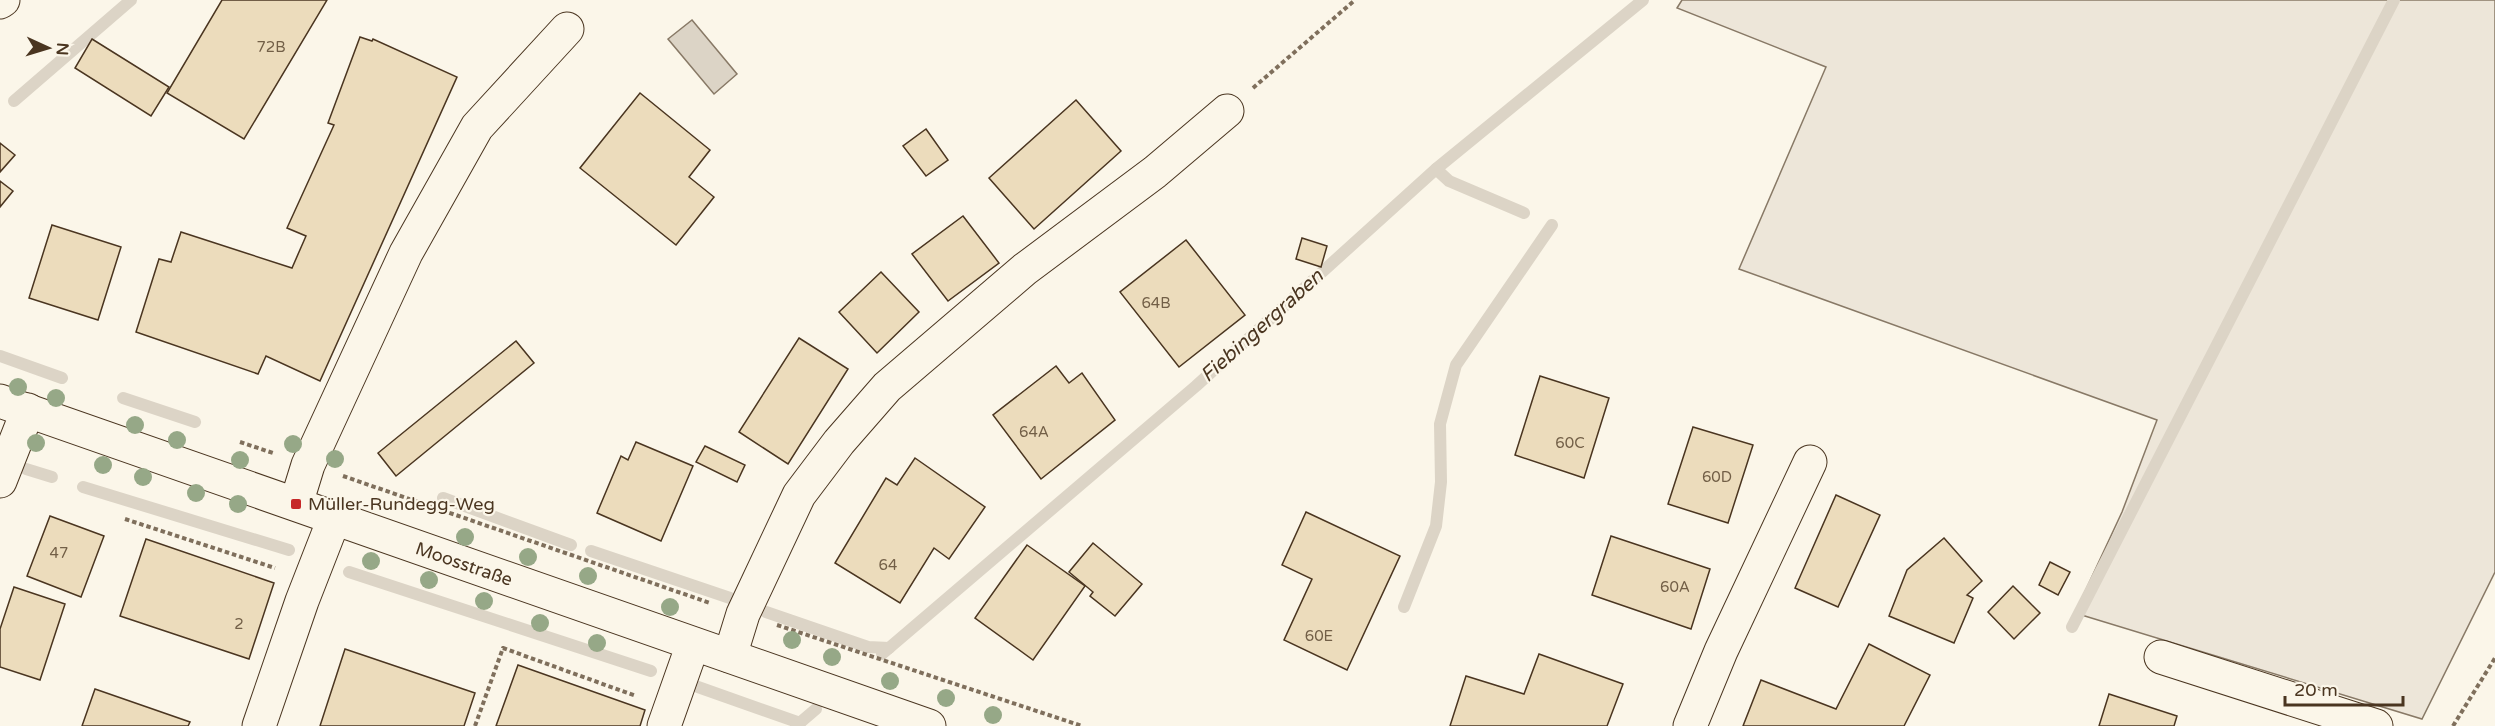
<svg xmlns="http://www.w3.org/2000/svg" width="2495" height="726" viewBox="0 0 2495 726" font-family="'Varela Round',sans-serif">
	<rect width="100%" height="100%" fill="#fbf6e9"/>
	<path fill="#ede6d9" stroke="#887966" stroke-width="1.5" d="M 1682,0 L 2495,0 L 2495,572 L 2422,719 L 2075,613 L 2122,512 L 2157,420 L 1739,269 L 1826,67 L 1677,8 Z"/>
	<path fill="#dcd4c6" stroke="#887966" stroke-width="1.5" d="M 692,20 L 737,74 L 714,94 L 668,39 Z"/>
	<g fill="none" stroke-linecap="round" stroke-linejoin="round">
		<g stroke="#dcd4c6" stroke-width="12">
			<path d="M 14,101 L 131,0"/>
			<path d="M 1436,169 L 1449,181 L 1524,213"/>
			<path d="M 0,356 L 62,378"/>
			<path d="M 123,398 L 195,422"/>
			<path d="M 26,469 L 52,477"/>
			<path d="M 83,487 L 289,550"/>
			<path d="M 443,498 L 571,545"/>
			<path d="M 591,551 L 730,598"/>
			<path d="M 349,572 L 651,671"/>
			<path d="M 1404,607 L 1436,526 L 1441,482 L 1440,424 L 1456,365 L 1552,225"/>
			<path d="M 766,612 L 868,647 L 889,648"/>
			<path d="M 2072,627 L 2394,0"/>
			<path d="M 882,654 L 1196,386 L 1436,169 L 1643,0"/>
			<path d="M 698,687 L 800,723"/>
			<path d="M 796,726 L 816,709"/>
		</g>
	</g>
	<g fill="#ecdcbc" stroke="#4a3520" stroke-width="1.5">
		<path d="M 222,0 L 327,0 L 244,139 L 167,93 Z"/>
		<path d="M 360,37 L 372,41 L 373,39 L 457,77 L 320,381 L 266,356 L 258,374 L 136,332 L 159,259 L 171,262 L 181,232 L 292,268 L 306,236 L 287,228 L 334,125 L 328,123 Z"/>
		<path d="M 92,39 L 169,87 L 151,116 L 75,68 Z"/>
		<path d="M 640,93 L 710,150 L 689,177 L 714,197 L 676,245 L 580,168 Z"/>
		<path d="M 1076,100 L 1121,151 L 1034,229 L 989,178 Z"/>
		<path d="M 926,129 L 948,160 L 926,176 L 903,146 Z"/>
		<path d="M 0,143 L 15,155 L 0,172 Z"/>
		<path d="M 0,181 L 13,191 L 0,207 Z"/>
		<path d="M 963,216 L 999,263 L 948,301 L 912,254 Z"/>
		<path d="M 52,225 L 121,247 L 98,320 L 29,298 Z"/>
		<path d="M 1302,238 L 1327,246 L 1321,267 L 1296,259 Z"/>
		<path d="M 1186,240 L 1245,315 L 1179,367 L 1120,292 Z"/>
		<path d="M 881,272 L 919,312 L 877,353 L 839,312 Z"/>
		<path d="M 799,338 L 848,369 L 788,464 L 739,432 Z"/>
		<path d="M 516,341 L 534,363 L 396,476 L 378,453 Z"/>
		<path d="M 1056,366 L 1069,383 L 1082,373 L 1115,420 L 1041,479 L 993,415 Z"/>
		<path d="M 1540,376 L 1609,398 L 1584,478 L 1515,455 Z"/>
		<path d="M 1693,427 L 1753,445 L 1728,523 L 1668,504 Z"/>
		<path d="M 636,442 L 693,466 L 661,541 L 597,513 L 621,456 L 628,460 Z"/>
		<path d="M 705,446 L 745,465 L 737,482 L 696,462 Z"/>
		<path d="M 915,458 L 985,507 L 949,559 L 934,548 L 900,603 L 835,563 L 886,478 L 897,485 Z"/>
		<path d="M 1836,495 L 1880,515 L 1838,607 L 1795,588 Z"/>
		<path d="M 1306,512 L 1400,556 L 1347,670 L 1284,640 L 1312,579 L 1282,565 Z"/>
		<path d="M 50,516 L 104,536 L 81,597 L 27,576 Z"/>
		<path d="M 1611,536 L 1710,569 L 1691,629 L 1592,595 Z"/>
		<path d="M 1944,538 L 1982,581 L 1967,595 L 1973,598 L 1954,643 L 1889,616 L 1907,570 Z"/>
		<path d="M 146,539 L 274,583 L 249,659 L 120,616 Z"/>
		<path d="M 1093,543 L 1142,584 L 1115,616 L 1090,596 L 1093,592 L 1069,572 Z"/>
		<path d="M 1027,545 L 1085,586 L 1033,660 L 975,618 Z"/>
		<path d="M 2050,562 L 2070,572 L 2058,595 L 2039,585 Z"/>
		<path d="M 2013,586 L 2040,613 L 2014,639 L 1988,612 Z"/>
		<path d="M 14,587 L 65,604 L 40,680 L 0,667 L 0,629 Z"/>
		<path d="M 1869,644 L 1930,675 L 1904,726 L 1743,726 L 1761,680 L 1836,709 Z"/>
		<path d="M 345,649 L 475,693 L 464,726 L 320,726 Z"/>
		<path d="M 1539,654 L 1623,684 L 1607,726 L 1450,726 L 1466,676 L 1524,694 Z"/>
		<path d="M 518,665 L 645,710 L 640,726 L 496,726 Z"/>
		<path d="M 95,689 L 190,722 L 188,726 L 82,726 Z"/>
		<path d="M 2109,694 L 2177,716 L 2174,726 L 2099,726 Z"/>
	</g>
	<g fill="none" stroke-linecap="round" stroke-linejoin="round">
		<g stroke="#4a3520" stroke-width="35">
			<g id="minor">
				<path d="M 0,2 L 3,0"/>
				<path d="M 0,401 L 929,726"/>
				<path d="M 0,481 L 28,410"/>
				<path d="M 296,504 L 308,465 L 406,253 L 477,127 L 567,29"/>
				<path d="M 730,656 L 743,614 L 799,495 L 839,442 L 887,387 L 1025,269 L 1155,172 L 1227,111"/>
				<path d="M 2161,657 L 2376,726"/>
				<path d="M 259,726 L 302,601 L 334,519"/>
				<path d="M 664,726 L 693,644"/>
				<path d="M 1690,726 L 1721,651 L 1810,462"/>
			</g>
		</g>
		<g stroke="#7f6f5c" stroke-width="4" stroke-dasharray="4.5 3" stroke-linecap="butt">
			<path d="M 1253,88 L 1355,0"/>
			<path d="M 240,442 L 273,453"/>
			<path d="M 343,476 L 710,603"/>
			<path d="M 125,519 L 275,568"/>
			<path d="M 777,625 L 1082,726"/>
			<path d="M 475,726 L 503,648 L 636,696"/>
			<path d="M 2453,726 L 2495,658"/>
		</g>
		<use href="#minor" stroke="#fbf6e9" stroke-width="33"/>
	</g>
	<g fill="#96a887">
		<circle cx="18" cy="387" r="9"/>
		<circle cx="56" cy="398" r="9"/>
		<circle cx="135" cy="425" r="9"/>
		<circle cx="177" cy="440" r="9"/>
		<circle cx="36" cy="443" r="9"/>
		<circle cx="293" cy="444" r="9"/>
		<circle cx="335" cy="459" r="9"/>
		<circle cx="240" cy="460" r="9"/>
		<circle cx="103" cy="465" r="9"/>
		<circle cx="143" cy="477" r="9"/>
		<circle cx="196" cy="493" r="9"/>
		<circle cx="238" cy="504" r="9"/>
		<circle cx="465" cy="537" r="9"/>
		<circle cx="528" cy="557" r="9"/>
		<circle cx="371" cy="561" r="9"/>
		<circle cx="588" cy="576" r="9"/>
		<circle cx="429" cy="580" r="9"/>
		<circle cx="484" cy="601" r="9"/>
		<circle cx="670" cy="607" r="9"/>
		<circle cx="540" cy="623" r="9"/>
		<circle cx="792" cy="640" r="9"/>
		<circle cx="597" cy="643" r="9"/>
		<circle cx="832" cy="657" r="9"/>
		<circle cx="890" cy="681" r="9"/>
		<circle cx="946" cy="698" r="9"/>
		<circle cx="993" cy="715" r="9"/>
	</g>
	<rect fill="#c62828" stroke="#fbf6e9" stroke-width="2" x="290" y="498" width="12" height="12" rx="3"/>
	<g text-anchor="middle" dominant-baseline="central" stroke-width="4.5" stroke-linejoin="round" paint-order="stroke">
		<g font-size="15" fill="#725f47">
			<text x="271" y="47">72B</text>
			<text x="1156" y="303">64B</text>
			<text x="1034" y="432">64A</text>
			<text x="1570" y="443">60C</text>
			<text x="1717" y="477">60D</text>
			<text x="59" y="553">47</text>
			<text x="888" y="565">64</text>
			<text x="1675" y="587">60A</text>
			<text x="239" y="624">2</text>
			<text x="1319" y="636">60E</text>
		</g>
		<g font-size="18" fill="#4a3520" stroke="#fbf6e9" text-anchor="start">
			<text x="308" y="504">Müller-Rundegg-Weg</text>
		</g>
		<g font-size="18" fill="#4a3520" stroke="#fbf6e9">
			<text transform="translate(464 564) rotate(19)">Moosstraße</text>
		</g>
		<g font-size="20" font-style="italic" fill="#4a3520" stroke="#fbf6e9">
			<text transform="translate(1262 326) rotate(-42)">Fiebingergraben</text>
		</g>
	</g>
	<g transform="translate(48 48) rotate(94)" stroke="#fbf6e9" stroke-width="4.5" paint-order="stroke">
	<path d="M0-4.5L10 22L0 15L-10 22Z" fill="#4a3520"/>
	<text y="-9" font-size="16" font-weight="bold" text-anchor="middle" fill="#4a3520">N</text>
	</g>
	<path d="M2285 696v9h118v-9" fill="none" stroke="#4a3520" stroke-width="3"/>
	<text x="2294" y="696" font-size="18" fill="#4a3520" stroke="#fbf6e9" stroke-width="4.5" paint-order="stroke">20 m</text>
</svg>
